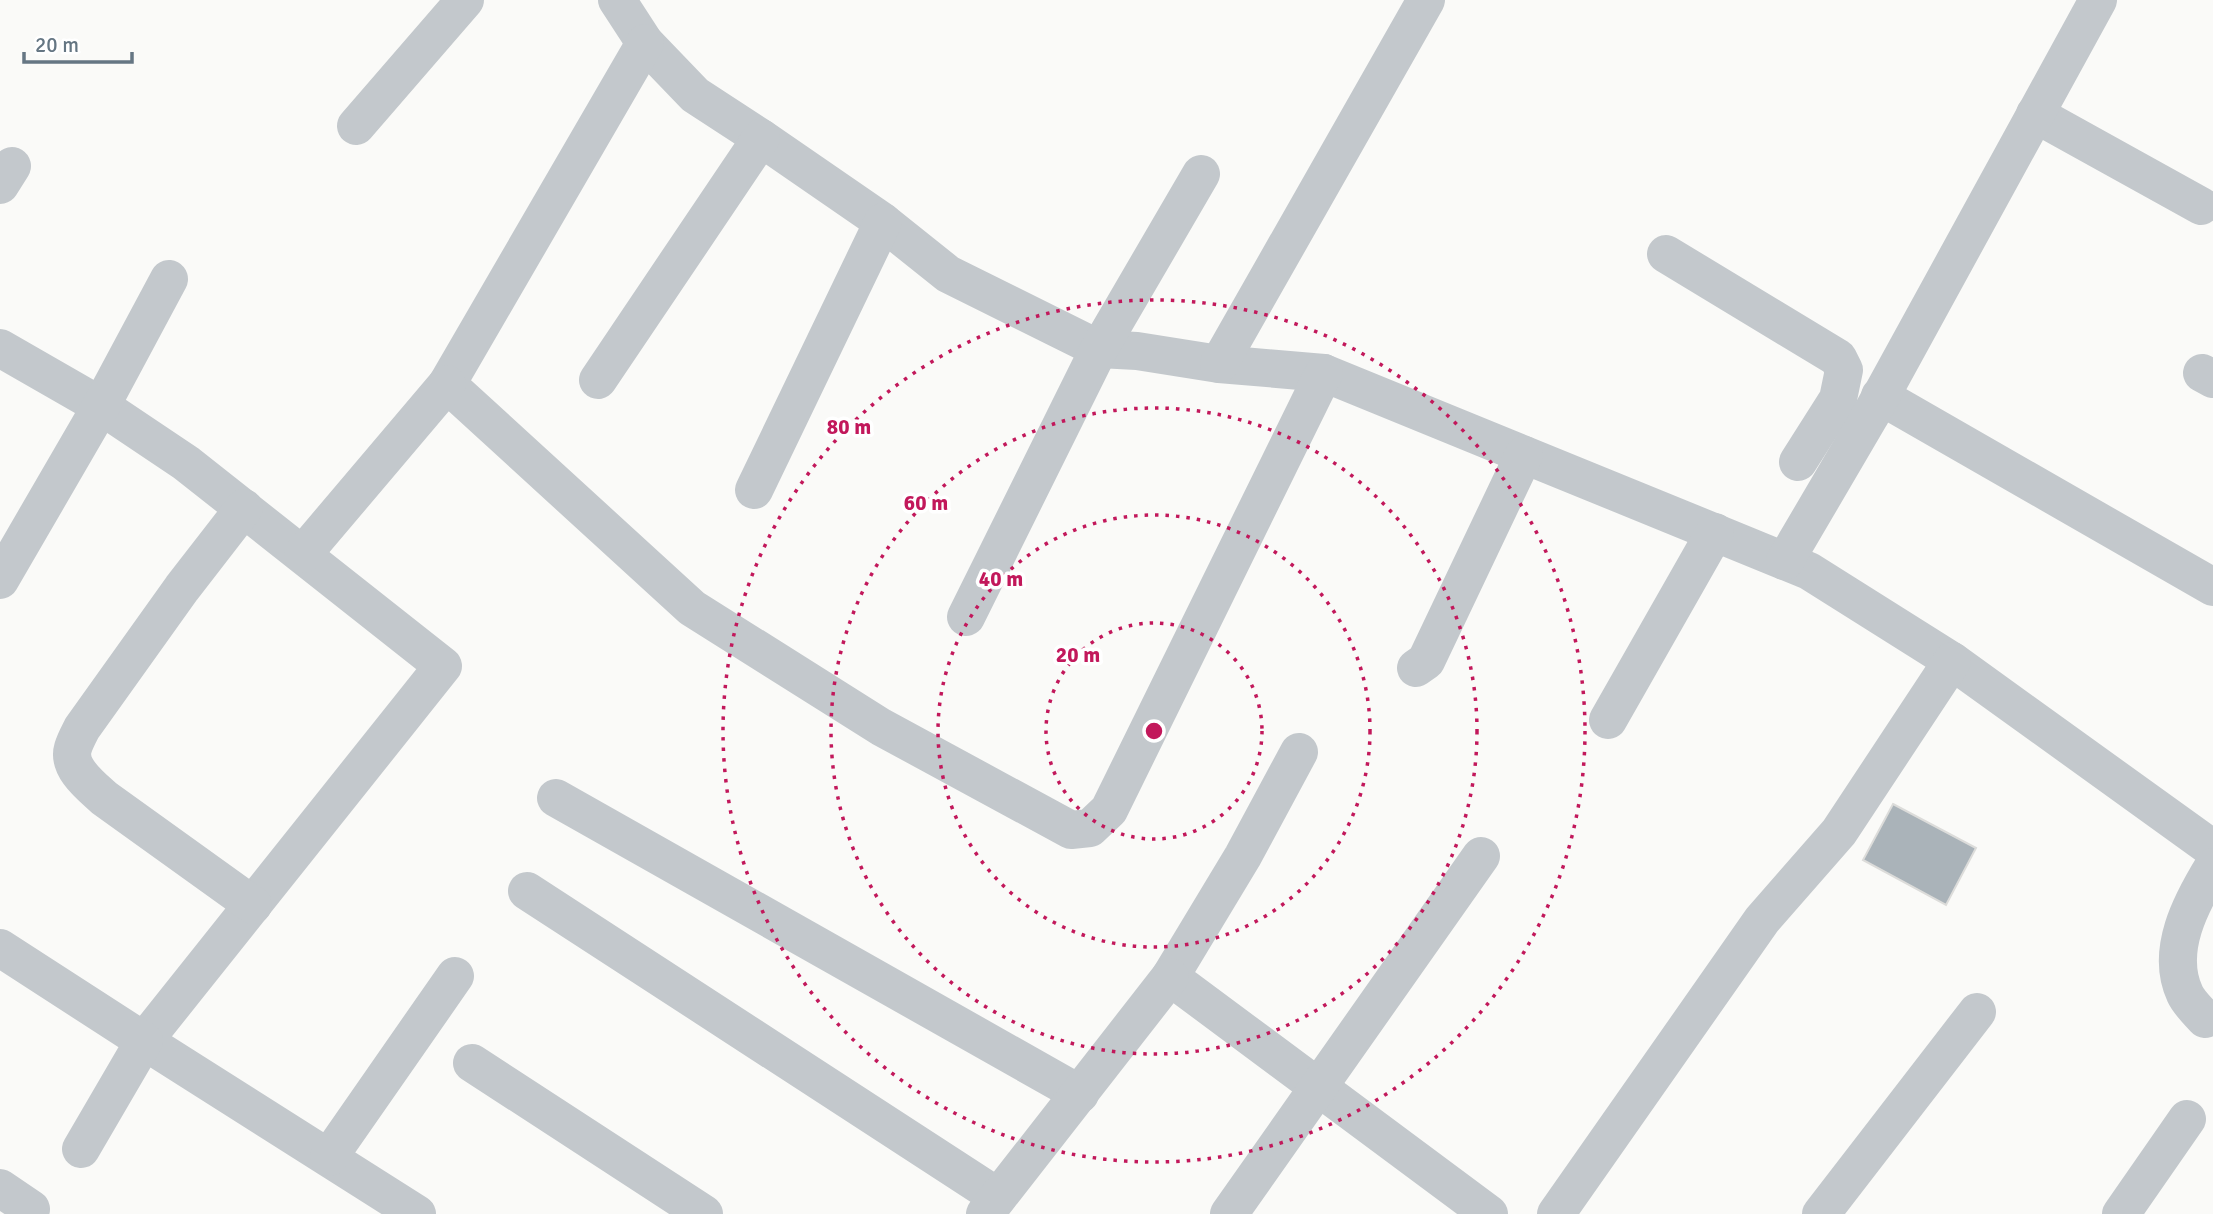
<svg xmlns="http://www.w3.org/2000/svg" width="2213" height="1214" viewBox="0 0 2213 1214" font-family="Signika,sans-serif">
	<rect width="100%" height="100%" fill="#fafaf8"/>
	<path fill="#aab3b9" stroke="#dcdcda" stroke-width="2" d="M 1893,804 L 1976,848 L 1946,905 L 1863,860 Z"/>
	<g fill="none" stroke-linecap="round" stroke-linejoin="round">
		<g stroke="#c3c8cc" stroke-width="38">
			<path d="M 617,0 L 645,43 L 695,95 L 761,138 L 883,222 L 948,274 L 1099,349 L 1137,351 L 1219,364 L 1324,373 L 1809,571 L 1952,661 L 2213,849"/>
			<path d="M 645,43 L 447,384 L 692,608 L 881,727 L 1071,830 L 1090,828 L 1109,810 L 1324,373"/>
			<path d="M 2035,114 L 2201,206"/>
			<path d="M 356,126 L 465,0"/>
			<path d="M 0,185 L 12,166"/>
			<path d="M 1666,254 L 1838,358 L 1844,370 L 1838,399 L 1798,462"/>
			<path d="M 0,348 L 101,406 L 186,463 L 443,666 L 144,1041 L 417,1214"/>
			<path d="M 1219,364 L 1426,0"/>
			<path d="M 2202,373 L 2213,379"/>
			<path d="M 598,380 L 761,138"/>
			<path d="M 1880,396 L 2213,587"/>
			<path d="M 754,490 L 883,222"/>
			<path d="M 244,508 L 182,588 L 82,728 C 79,734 75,741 73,748 C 67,768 91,786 104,798 L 253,905"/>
			<path d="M 303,554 L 447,384"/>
			<path d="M 1785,561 L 1870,416 L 2098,0"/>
			<path d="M 0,580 L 101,406 L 169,279"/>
			<path d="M 966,617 L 1099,349 L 1201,174"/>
			<path d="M 1416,668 L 1426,661 L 1524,455"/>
			<path d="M 1608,720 L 1715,532"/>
			<path d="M 1299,752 L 1243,856 L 1170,977 L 1489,1214"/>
			<path d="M 556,798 L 1080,1094"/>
			<path d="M 527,891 L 998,1197"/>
			<path d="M 0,948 L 144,1041 L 81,1149"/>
			<path d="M 2205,1019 C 2198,1011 2189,1003 2185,994 C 2165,951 2191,903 2213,867"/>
			<path d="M 472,1063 L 704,1214"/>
			<path d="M 329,1157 L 455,976"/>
			<path d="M 0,1188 L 31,1209 L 28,1214"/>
			<path d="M 985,1214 L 1170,977"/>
			<path d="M 1229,1214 L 1481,856"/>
			<path d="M 1556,1214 L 1762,920 L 1839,832 L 1952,661"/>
			<path d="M 1821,1214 L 1977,1012"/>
			<path d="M 2121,1214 L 2187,1119"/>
		</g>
	</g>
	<g fill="none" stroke="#c2185b" stroke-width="3.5" stroke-dasharray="3.5 7">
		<circle cx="1154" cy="731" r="108"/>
		<circle cx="1154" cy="731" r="216"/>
		<circle cx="1154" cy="731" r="323"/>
		<circle cx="1154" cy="731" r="431"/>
	</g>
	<circle cx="1154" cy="731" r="10" fill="#c2185b" stroke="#fff" stroke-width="3.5"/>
	<g font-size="21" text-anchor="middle" font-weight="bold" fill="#c2185b" stroke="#fff" stroke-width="7" stroke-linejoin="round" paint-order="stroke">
		<text x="849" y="434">80 m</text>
		<text x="926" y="510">60 m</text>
		<text x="1001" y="586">40 m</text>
		<text x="1078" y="662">20 m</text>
	</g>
	<path d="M24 52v10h108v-10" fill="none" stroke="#657683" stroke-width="3.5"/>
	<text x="35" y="52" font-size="21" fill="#657683" stroke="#ffffff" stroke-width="5" paint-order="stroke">20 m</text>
</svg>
